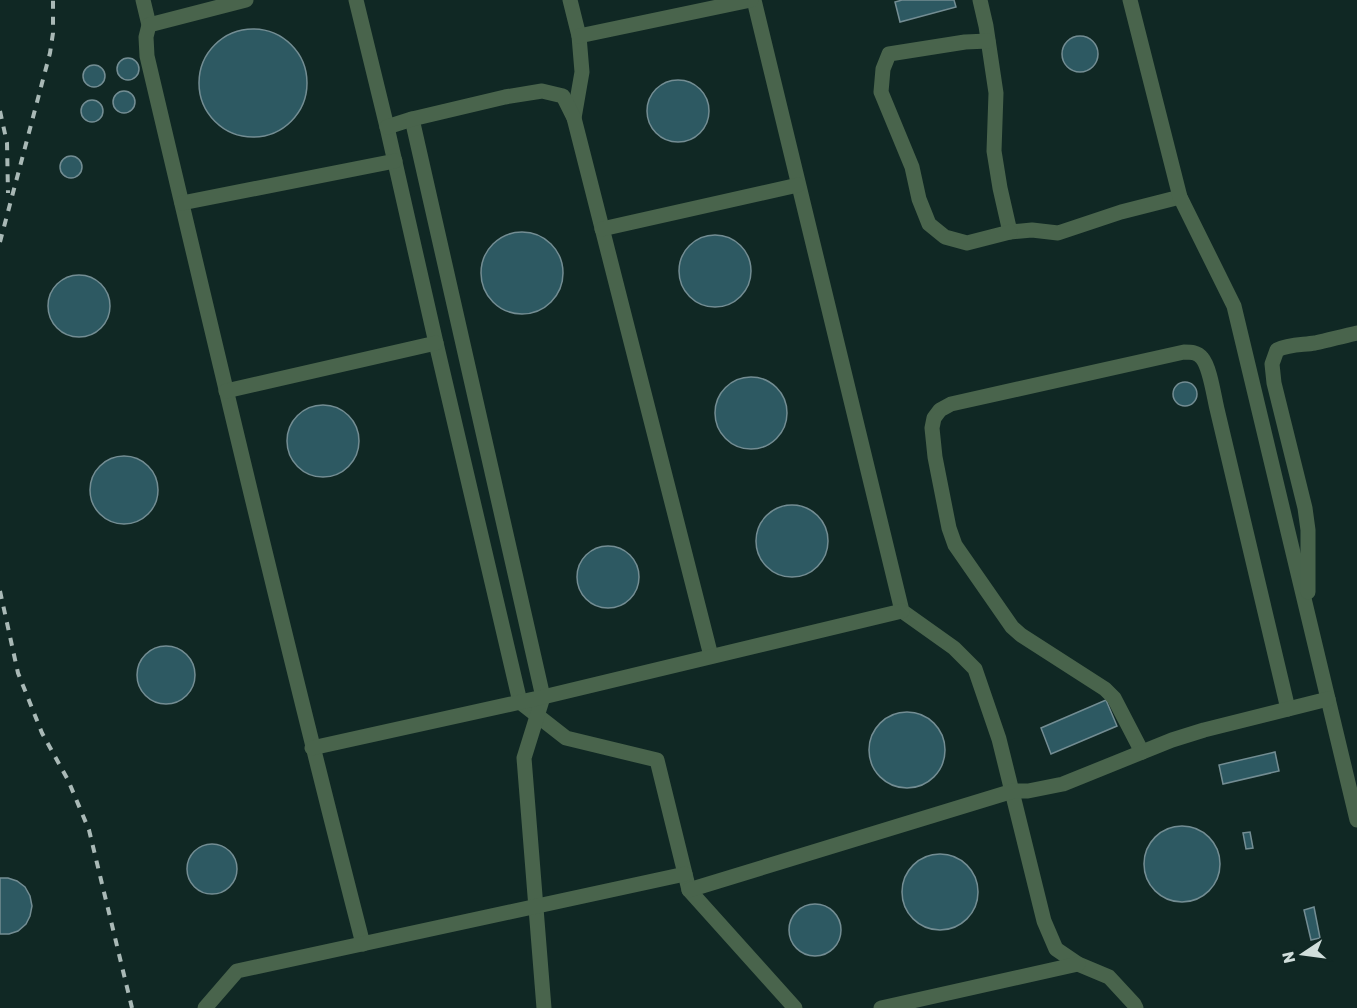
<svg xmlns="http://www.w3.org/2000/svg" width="1357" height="1008" viewBox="0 0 1357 1008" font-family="Rubik,sans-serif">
	<rect width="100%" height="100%" fill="#102824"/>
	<g fill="#2d5962" stroke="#738d93" stroke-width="1.5">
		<path d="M 902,0 L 954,0 L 956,7 L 900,22 L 895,2 Z"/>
		<circle cx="253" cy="83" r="54"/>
		<circle cx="1080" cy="54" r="18"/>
		<circle cx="128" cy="69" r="11"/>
		<circle cx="94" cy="76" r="11"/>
		<circle cx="678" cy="111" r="31"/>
		<circle cx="124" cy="102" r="11"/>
		<circle cx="92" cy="111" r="11"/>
		<circle cx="71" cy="167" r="11"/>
		<circle cx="522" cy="273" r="41"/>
		<circle cx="715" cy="271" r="36"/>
		<circle cx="79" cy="306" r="31"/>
		<circle cx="751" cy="413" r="36"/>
		<circle cx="1185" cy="394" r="12"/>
		<circle cx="323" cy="441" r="36"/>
		<circle cx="124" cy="490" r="34"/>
		<circle cx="792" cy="541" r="36"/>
		<circle cx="608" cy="577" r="31"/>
		<circle cx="166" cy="675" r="29"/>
		<path d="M 1106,700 L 1117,726 L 1051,754 L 1041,728 Z"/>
		<circle cx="907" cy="750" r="38"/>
		<path d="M 1275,752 L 1279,771 L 1223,784 L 1219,765 Z"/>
		<circle cx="1182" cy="864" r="38"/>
		<path d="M 1250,832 L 1253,848 L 1246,849 L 1243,833 Z"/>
		<circle cx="212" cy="869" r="25"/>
		<circle cx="940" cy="892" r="38"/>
		<path d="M 0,878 L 8,878 L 17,881 L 25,887 L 30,896 L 32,906 L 30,916 L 26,924 L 18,931 L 9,934 L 0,934 Z"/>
		<circle cx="815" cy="930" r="26"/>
		<path d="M 1314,907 L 1320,938 L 1311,940 L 1304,910 Z"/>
	</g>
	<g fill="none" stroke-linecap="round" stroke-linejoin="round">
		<g stroke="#49644c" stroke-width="15">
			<path d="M 143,0 L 149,25"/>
			<path d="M 246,0 L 149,25 L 146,37 L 147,56 C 217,353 287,649 363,944"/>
			<path d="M 356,0 L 387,127 L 436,343 L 520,702 L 566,738 L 657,760 L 689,890 L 795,1008"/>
			<path d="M 570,0 L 579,36 L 582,72 L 574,118"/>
			<path d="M 754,0 L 902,611 L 954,648 L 975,669 L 999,739 L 1044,921 L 1056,949 L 1078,964 L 1109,977 L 1134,1004 L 1136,1008"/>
			<path d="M 980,0 L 986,26 L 996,93 L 994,151 L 1000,188 L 1010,232 L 1032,230 L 1058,233 L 1121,212 L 1180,197"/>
			<path d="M 1130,0 L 1180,197 L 1234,306 L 1357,820"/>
			<path d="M 579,36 L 751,0"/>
			<path d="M 988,41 L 965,42 L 889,54 L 883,69 L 881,92 L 912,167 L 919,199 L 929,224 L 945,237 L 967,243 L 1010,232"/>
			<path d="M 412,119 L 543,697 L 524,758 L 544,1008"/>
			<path d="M 387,127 L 412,119 L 505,97 L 542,91 L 563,96 L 574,118 L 711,656"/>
			<path d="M 182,203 L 395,161"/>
			<path d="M 602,229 L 798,185"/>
			<path d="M 226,391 L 436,343"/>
			<path d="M 1308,592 L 1308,530 L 1305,508 L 1274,383 L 1272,364 L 1277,350 C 1289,344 1302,345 1315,343 C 1329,340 1343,336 1357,333"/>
			<path d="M 312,748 L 543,697 L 902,611"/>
			<path d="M 1142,752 L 1114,698 L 1105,689 L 1021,635 L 1012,627 L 955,545 L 949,528 L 935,457 L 932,428 L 934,418 L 940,410 L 951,404 L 1184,352 C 1191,352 1197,352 1202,358 C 1210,367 1214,397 1217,409 L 1288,709"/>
			<path d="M 689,890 L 1013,791 L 1028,791 L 1063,784 L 1172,740 L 1204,730 L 1328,699"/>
			<path d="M 205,1008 L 237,971 L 685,874"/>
			<path d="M 881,1008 L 1078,964"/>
		</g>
		<g stroke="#a9b9b6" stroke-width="4" stroke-dasharray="8 8" stroke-linecap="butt">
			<path d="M 0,111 L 7,143 L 8,193"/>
			<path d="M 0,242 L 50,53 L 53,33 L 53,0"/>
			<path d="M 0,591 L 18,673 L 42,733 L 68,780 L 89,830 L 132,1008"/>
		</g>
	</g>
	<g transform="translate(1303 954) rotate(257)" stroke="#102824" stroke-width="4.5" paint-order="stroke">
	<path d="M0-4.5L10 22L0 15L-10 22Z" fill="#d0dedb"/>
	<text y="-9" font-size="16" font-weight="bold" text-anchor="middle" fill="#d0dedb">N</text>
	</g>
</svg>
